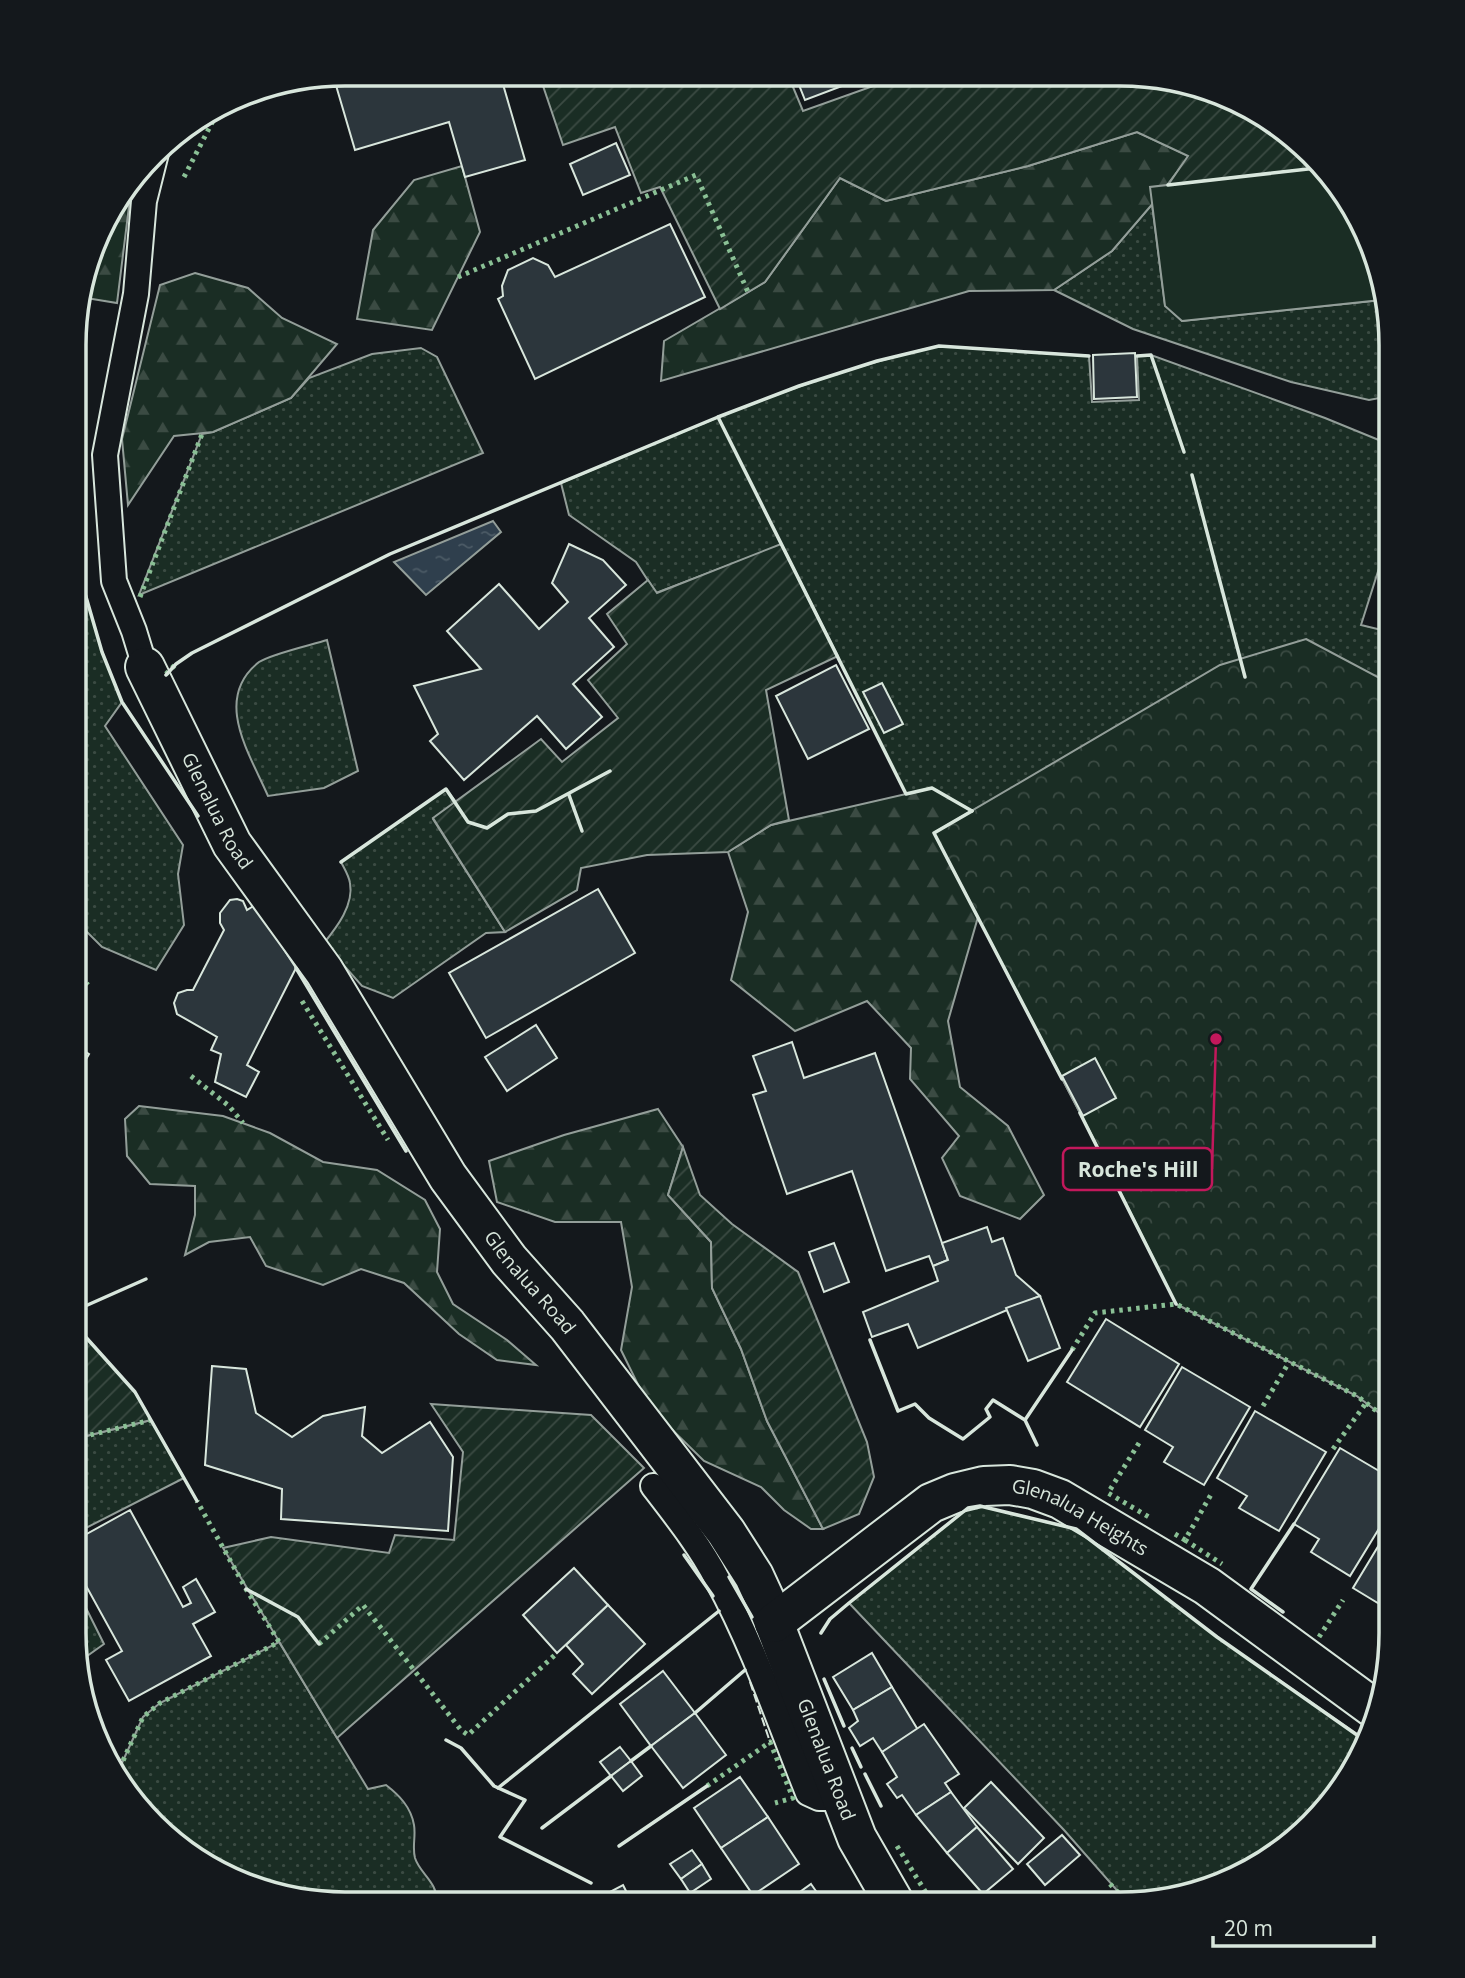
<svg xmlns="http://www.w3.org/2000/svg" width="1465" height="1978" viewBox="0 0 1465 1978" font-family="'Open Sans',sans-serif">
	<defs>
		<pattern id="grass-dots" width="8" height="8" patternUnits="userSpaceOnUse" patternTransform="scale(1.75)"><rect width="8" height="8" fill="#1a2d24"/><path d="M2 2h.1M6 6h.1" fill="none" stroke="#3b4b43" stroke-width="1.8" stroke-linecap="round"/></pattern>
		<pattern id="forest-firs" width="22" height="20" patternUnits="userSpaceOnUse" patternTransform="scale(1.75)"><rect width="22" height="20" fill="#1a2d24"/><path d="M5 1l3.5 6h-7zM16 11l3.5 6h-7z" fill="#3b4b43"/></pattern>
		<pattern id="park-crowns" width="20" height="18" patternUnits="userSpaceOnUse" patternTransform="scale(1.75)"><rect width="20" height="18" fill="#1a2d24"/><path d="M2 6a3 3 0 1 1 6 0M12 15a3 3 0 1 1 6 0" fill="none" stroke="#3b4b43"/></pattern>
		<pattern id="garden-furrows" width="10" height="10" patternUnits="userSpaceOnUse" patternTransform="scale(1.75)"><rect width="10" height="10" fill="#1a2d24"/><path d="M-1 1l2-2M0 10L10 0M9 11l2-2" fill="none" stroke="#3b4b43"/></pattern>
		<pattern id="water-ripples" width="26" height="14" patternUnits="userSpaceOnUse" patternTransform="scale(1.75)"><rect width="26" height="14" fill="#2f3f4d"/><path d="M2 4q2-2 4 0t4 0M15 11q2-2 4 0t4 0" fill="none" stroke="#4c5b66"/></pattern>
	</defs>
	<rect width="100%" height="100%" fill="#14181c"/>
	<g fill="url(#grass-dots)" stroke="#939e99" stroke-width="2">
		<path d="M 1152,204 L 1165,305 L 1182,321 L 1381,300 L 1391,344 L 1390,396 L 1369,400 L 1291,382 L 1133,329 L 1054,290 L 1112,251 Z"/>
		<path d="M 939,346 L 1089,356 L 1092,402 L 1139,400 L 1137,356 L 1151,355 L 1325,418 L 1391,445 L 1391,551 L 1381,562 L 1361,625 L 1390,632 L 1387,682 L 1391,684 L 1391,1422 L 1357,1396 L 1176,1304 L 1103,1157 L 934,833 L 932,788 L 906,794 L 782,545 L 656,593 L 636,562 L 569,515 L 561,483 C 685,431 807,375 939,346 Z"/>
		<path d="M 421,348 L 437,357 L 483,453 L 139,595 L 202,434 L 213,432 L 291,398 L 309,378 L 372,354 Z"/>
		<path d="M 75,559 L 102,652 L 122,702 L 105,726 L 183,845 L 178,874 L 184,925 L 156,970 L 102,947 L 75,920 Z"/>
		<path d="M 327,640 L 358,771 L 324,788 L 268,796 C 250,754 212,699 259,662 C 271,654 311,645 327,640 Z"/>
		<path d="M 446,789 L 456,802 L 433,819 L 505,932 L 486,933 L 393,998 L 362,986 L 324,943 C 337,927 354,905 350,883 C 349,876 344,868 341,862 Z"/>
		<path d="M 151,1420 L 184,1478 L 74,1534 L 74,1439 Z"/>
		<path d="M 980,1506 L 1076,1529 L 1217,1637 L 1367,1741 L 1346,1784 L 1299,1837 L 1241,1876 L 1128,1903 L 1064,1830 L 849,1603 L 968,1508 Z"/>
		<path d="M 74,1584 L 104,1644 L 80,1661 L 74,1634 Z"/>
		<path d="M 279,1642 L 368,1789 L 386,1785 C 399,1795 411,1807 414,1825 C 416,1836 412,1847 415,1858 C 420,1874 438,1882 437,1903 L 309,1902 L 194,1859 L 141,1812 L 116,1776 L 143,1717 L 160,1703 Z"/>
	</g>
	<g fill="url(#forest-firs)" stroke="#939e99" stroke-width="2">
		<path d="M 1137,132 L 1189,156 L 1155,201 L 1112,251 L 1054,290 L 969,291 L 661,381 L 664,341 L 765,282 L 840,178 L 886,201 L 1028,166 Z"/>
		<path d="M 462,166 L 480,232 L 432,330 L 357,319 L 373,230 L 414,180 Z"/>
		<path d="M 132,182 L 117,303 L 80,297 L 110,209 Z"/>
		<path d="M 195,273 L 248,288 L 282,318 L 337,344 L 291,398 L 213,432 L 174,436 L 128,505 L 122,439 L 160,285 Z"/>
		<path d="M 932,788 L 972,811 L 934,833 L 978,917 L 948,1021 L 960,1087 L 1008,1126 L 1044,1195 L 1020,1219 L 960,1196 L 942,1158 L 959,1136 L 910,1079 L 911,1048 L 867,1001 L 795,1031 L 731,980 L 748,912 L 728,852 L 771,825 Z"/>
		<path d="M 139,1106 L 223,1116 L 270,1133 L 323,1162 L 377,1170 L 425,1200 L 440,1229 L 437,1272 L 453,1304 L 507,1340 L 536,1365 L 497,1360 L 459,1334 L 404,1283 L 361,1269 L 323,1285 L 266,1266 L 250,1237 L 209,1242 L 185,1255 L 195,1215 L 195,1186 L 150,1184 L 127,1156 L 125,1119 Z"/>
		<path d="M 658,1109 L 683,1147 L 668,1195 L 711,1242 L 712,1288 L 741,1349 L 767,1421 L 823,1529 L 811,1529 L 784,1510 L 761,1487 L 704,1461 L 649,1407 L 621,1350 L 632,1287 L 621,1222 L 555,1222 L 497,1202 L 489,1161 L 564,1135 Z"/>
	</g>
	<path fill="url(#park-crowns)" stroke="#939e99" stroke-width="2" d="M 1306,639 L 1391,684 L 1391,1422 L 1357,1396 L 1176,1304 L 1103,1157 L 934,833 L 1220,665 Z"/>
	<g fill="url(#garden-furrows)" stroke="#939e99" stroke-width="2">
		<path d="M 539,74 L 788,75 L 803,111 L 904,75 L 1156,76 L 1224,94 L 1285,129 L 1317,168 L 1168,185 L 1188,156 L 1137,132 L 1028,166 L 886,201 L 840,178 L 765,282 L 720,309 L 660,187 L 641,193 L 615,127 L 563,145 Z"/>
		<path d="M 781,544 L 838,656 L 766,690 L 789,820 L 771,825 L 728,852 L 647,855 L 581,868 L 577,890 L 505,932 L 433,818 L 541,739 L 562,762 L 618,718 L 588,680 L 627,644 L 607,614 L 648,580 L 657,593 Z"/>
		<path d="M 683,1147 L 700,1195 L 732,1224 L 798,1272 L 867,1442 L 874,1477 L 859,1514 L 823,1529 L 767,1421 L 741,1349 L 712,1288 L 711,1242 L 668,1195 Z"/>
		<path d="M 74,1324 L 135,1392 L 151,1420 L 74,1439 Z"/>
		<path d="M 431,1404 L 591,1415 L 644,1468 L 337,1738 L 223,1548 L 271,1537 L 389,1553 L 395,1535 L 454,1540 L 463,1452 Z"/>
	</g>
	<path fill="#1a2d24" stroke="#939e99" stroke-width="2" d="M 1317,168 L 1363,224 L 1381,300 L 1182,321 L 1165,306 L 1150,187 Z"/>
	<path fill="url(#water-ripples)" stroke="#939e99" stroke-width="2" d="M 493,521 L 501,532 L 426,595 L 394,562 Z"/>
	<g fill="#2c363c" stroke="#d8e6dc" stroke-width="2">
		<path d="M 362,74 L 500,74 L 525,160 L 465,177 L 449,122 L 355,150 L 335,82 Z"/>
		<path d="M 795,75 L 871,75 L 805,100 Z"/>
		<path d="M 616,143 L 630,175 L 583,195 L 570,164 Z"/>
		<path d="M 670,224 L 705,297 L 535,379 L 498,299 L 503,296 L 502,286 L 508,270 L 533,258 L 548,265 L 555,277 Z"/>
		<path d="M 1135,353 L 1137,397 L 1094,399 L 1093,355 Z"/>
		<path d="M 569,544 L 603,560 L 626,585 L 589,618 L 614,647 L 573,684 L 602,717 L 566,749 L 537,716 L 464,780 L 430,741 L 438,734 L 414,686 L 481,669 L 447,631 L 499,584 L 539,629 L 568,602 L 552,583 Z"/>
		<path d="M 836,665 L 869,729 L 808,759 L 776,696 Z"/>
		<path d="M 882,683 L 903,724 L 884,733 L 863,692 Z"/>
		<path d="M 598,889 L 635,953 L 486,1038 L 449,973 Z"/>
		<path d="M 237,899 L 243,901 L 247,910 L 255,905 L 296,968 L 247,1065 L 259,1072 L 246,1097 L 215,1082 L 221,1054 L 211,1050 L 217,1037 L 177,1014 L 174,1003 L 178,993 L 187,990 L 193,990 L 224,930 L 220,923 L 220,913 L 230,900 Z"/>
		<path d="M 536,1025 L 557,1058 L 507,1091 L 485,1057 Z"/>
		<path d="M 792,1042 L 804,1078 L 875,1053 L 948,1260 L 933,1266 L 929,1256 L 886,1271 L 852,1171 L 787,1194 L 753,1095 L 766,1091 L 753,1056 Z"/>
		<path d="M 75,1045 L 89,1054 L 75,1078 Z"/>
		<path d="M 1095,1058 L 1116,1098 L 1083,1116 L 1062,1076 Z"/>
		<path d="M 987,1227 L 992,1242 L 1003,1238 L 1016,1275 L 1040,1296 L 918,1348 L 908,1324 L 872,1337 L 863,1312 L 938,1281 L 933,1266 L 948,1260 L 942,1243 Z"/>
		<path d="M 834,1243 L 849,1282 L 824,1292 L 809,1252 Z"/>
		<path d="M 1040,1296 L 1060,1348 L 1028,1361 L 1006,1308 Z"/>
		<path d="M 1106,1319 L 1179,1364 L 1140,1427 L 1067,1382 Z"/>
		<path d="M 212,1366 L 246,1369 L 256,1413 L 292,1437 L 323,1416 L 365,1407 L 362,1436 L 382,1453 L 430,1422 L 453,1457 L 448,1531 L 281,1519 L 282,1489 L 205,1465 Z"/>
		<path d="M 1182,1367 L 1250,1407 L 1204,1485 L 1164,1462 L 1173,1447 L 1145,1430 Z"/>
		<path d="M 1255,1411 L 1326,1452 L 1279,1531 L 1239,1508 L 1247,1496 L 1217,1478 Z"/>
		<path d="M 1340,1448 L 1391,1478 L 1391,1509 L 1350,1576 L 1311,1552 L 1319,1539 L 1294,1524 Z"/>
		<path d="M 130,1510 L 183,1607 L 191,1603 L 183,1587 L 196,1579 L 215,1612 L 193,1624 L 211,1656 L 129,1701 L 106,1660 L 122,1651 L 74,1564 L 74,1541 Z"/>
		<path d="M 1391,1525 L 1391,1611 L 1353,1588 Z"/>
		<path d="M 574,1568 L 608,1605 L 557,1653 L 523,1615 Z"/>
		<path d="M 608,1605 L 645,1644 L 592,1694 L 573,1674 L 583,1664 L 566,1645 Z"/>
		<path d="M 872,1653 L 892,1687 L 853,1710 L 833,1677 Z"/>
		<path d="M 663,1671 L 695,1713 L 651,1746 L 620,1704 Z"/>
		<path d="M 892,1687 L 918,1730 L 882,1752 L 873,1738 L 860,1746 L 849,1728 L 858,1721 L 853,1710 Z"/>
		<path d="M 695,1713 L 726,1755 L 683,1788 L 651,1746 Z"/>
		<path d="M 924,1724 L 959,1774 L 945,1783 L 951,1792 L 916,1815 L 902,1795 L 897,1798 L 887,1784 L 897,1777 L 882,1752 Z"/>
		<path d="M 620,1747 L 631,1761 L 611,1776 L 600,1762 Z"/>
		<path d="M 631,1761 L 642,1776 L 623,1791 L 611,1776 Z"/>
		<path d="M 740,1777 L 768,1817 L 721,1848 L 694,1808 Z"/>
		<path d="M 991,1782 L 1044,1838 L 1018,1864 L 964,1808 Z"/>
		<path d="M 951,1792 L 977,1827 L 947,1853 L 916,1815 Z"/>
		<path d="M 768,1817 L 799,1864 L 753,1895 L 721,1848 Z"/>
		<path d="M 977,1827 L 1013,1869 L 983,1894 L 947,1853 Z"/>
		<path d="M 1062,1835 L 1080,1855 L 1045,1885 L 1027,1864 Z"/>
		<path d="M 692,1850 L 702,1864 L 681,1879 L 670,1864 Z"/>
		<path d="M 702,1864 L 711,1879 L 690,1893 L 681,1879 Z"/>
		<path d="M 811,1884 L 825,1904 L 783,1904 Z"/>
		<path d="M 623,1885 L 632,1903 L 589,1903 Z"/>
	</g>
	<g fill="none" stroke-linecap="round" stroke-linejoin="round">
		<g stroke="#d8e6dc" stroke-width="28">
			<g id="service">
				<path d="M 145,667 L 134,631 L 114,581 L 105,455 L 136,294 L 144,201 L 156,153"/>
				<path d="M 653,1486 C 676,1516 700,1546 717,1579 C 754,1647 779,1721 808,1793 L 819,1798 L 842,1798"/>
			</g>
		</g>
		<g stroke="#d8e6dc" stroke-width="42">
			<g id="minor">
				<path id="s1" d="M 145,667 L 232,844 L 324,971 L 448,1177 L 509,1260 L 567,1325 L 726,1532 L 754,1576 L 766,1602 L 857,1838 L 895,1904"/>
				<path id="s2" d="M 774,1623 L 931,1503 L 955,1493 L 984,1486 L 1010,1485 L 1033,1489 L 1060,1499 L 1207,1586 L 1379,1712"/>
			</g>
		</g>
		<use href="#service" stroke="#14181c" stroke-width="24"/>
		<use href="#minor" stroke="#14181c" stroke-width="38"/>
		<g stroke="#8ac095" stroke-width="5" stroke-dasharray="3.5 5" stroke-linecap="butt">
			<path d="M 184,177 L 218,111"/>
			<path d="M 458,277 L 696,175 L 748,292"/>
			<path d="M 140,597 L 202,434"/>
			<path d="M 166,674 L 176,664"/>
			<path d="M 75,971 L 88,985"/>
			<path d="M 302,1001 L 388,1140"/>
			<path d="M 191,1076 L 229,1106 L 243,1123"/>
			<path d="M 1072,1350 L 1095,1313 L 1176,1304 L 1357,1396 L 1391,1422"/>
			<path d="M 1263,1406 L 1289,1362"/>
			<path d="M 74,1439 L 151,1420"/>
			<path d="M 1139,1443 L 1108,1493 L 1149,1517"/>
			<path d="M 1333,1449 L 1366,1403"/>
			<path d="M 1175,1534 L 1185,1540 L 1213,1491"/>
			<path d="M 1185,1540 L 1222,1564"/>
			<path d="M 1319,1637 L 1343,1600"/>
			<path d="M 319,1644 L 363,1605 L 461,1730 L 468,1735 L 557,1653"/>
			<path d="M 116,1776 L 143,1717 L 160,1703 L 279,1642 L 246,1589 L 197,1501"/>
			<path d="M 707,1786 L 770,1742 L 793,1798 L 775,1803"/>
			<path d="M 897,1846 L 933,1904"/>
			<path d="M 1110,1884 L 1128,1903"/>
		</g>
		<path stroke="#d8e6dc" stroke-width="2" stroke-dasharray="9 3.5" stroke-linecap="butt" d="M 750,1682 L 770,1742"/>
		<g stroke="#d8e6dc" stroke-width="3.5">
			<path d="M 1168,185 L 1317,168"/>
			<path d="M 1137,356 L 1151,355 L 1184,452"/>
			<path d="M 718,417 L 906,794 L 932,788 L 972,811"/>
			<path d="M 1192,475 L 1245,677"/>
			<path d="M 75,559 L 102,652 L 122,702 L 198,816"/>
			<path d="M 166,675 L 176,664 L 192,653 L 390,554 L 718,417 L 799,386 L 877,361 L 939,346 L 1089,356"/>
			<path d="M 569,795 L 582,831"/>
			<path d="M 972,811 L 934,833 L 1062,1079"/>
			<path d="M 341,862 L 446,789 L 468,822 L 487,828 L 508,814 L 536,811 L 610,771"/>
			<path d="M 296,968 L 406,1151"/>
			<path d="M 1080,1113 L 1176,1304"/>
			<path d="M 74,1311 L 146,1279"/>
			<path d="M 74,1324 L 135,1392 L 197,1501"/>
			<path d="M 870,1340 L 898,1411 L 915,1404 L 929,1418 L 963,1439 L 990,1417 L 986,1409 L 993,1400 L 1025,1420 L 1037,1445"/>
			<path d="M 1025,1420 L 1072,1350"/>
			<path d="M 1384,1441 L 1391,1425"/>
			<path d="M 684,1555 L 713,1596"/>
			<path d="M 729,1577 L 752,1617"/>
			<path d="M 246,1589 L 298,1617 L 319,1644"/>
			<path d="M 1283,1612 L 1251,1589 L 1294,1524"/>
			<path d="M 821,1633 L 830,1619 L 849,1603 L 968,1508 L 980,1506 L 1076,1529 L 1217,1637 L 1367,1742"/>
			<path d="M 824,1679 L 844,1726"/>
			<path d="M 695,1713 L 745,1670"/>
			<path d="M 446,1740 L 461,1748 L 494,1786 L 525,1800 L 500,1837 L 591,1883"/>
			<path d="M 852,1748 L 861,1767"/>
			<path d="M 631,1761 L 651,1746"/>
			<path d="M 865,1774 L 881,1806"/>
			<path d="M 498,1788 L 719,1611"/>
			<path d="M 542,1828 L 611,1776"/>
			<path d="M 619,1846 L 707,1786"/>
			<path d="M 866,1904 L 875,1897"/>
			<path d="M 1023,1904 L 1035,1895 L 1043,1904"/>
		</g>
	</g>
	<g text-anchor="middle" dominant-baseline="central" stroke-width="5" stroke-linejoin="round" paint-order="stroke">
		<g font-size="19" fill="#d8e6dc" stroke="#14181c">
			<text stroke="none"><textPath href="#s1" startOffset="161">Glenalua Road</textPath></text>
			<text stroke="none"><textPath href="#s1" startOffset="728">Glenalua Road</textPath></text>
			<text stroke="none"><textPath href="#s2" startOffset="357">Glenalua Heights</textPath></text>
			<text stroke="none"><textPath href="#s1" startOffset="1295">Glenalua Road</textPath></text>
		</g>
	</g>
	<path d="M0 0H1465V1978H0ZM345 86H1120A259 259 0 0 1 1379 345V1633A259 259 0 0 1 1120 1892H345A259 259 0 0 1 86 1633V345A259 259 0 0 1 345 86Z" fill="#14181c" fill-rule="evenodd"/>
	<path fill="none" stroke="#d8e6dc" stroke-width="3.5" d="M345 86H1120A259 259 0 0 1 1379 345V1633A259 259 0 0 1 1120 1892H345A259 259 0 0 1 86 1633V345A259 259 0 0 1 345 86Z"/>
	<path fill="none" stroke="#c2185b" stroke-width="2.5" d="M1216 1039L1212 1169"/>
	<circle fill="#c2185b" stroke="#14181c" stroke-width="2.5" cx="1216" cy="1039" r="7"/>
	<rect fill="#14181c" stroke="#c2185b" stroke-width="2.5" x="1063" y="1148" width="149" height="42" rx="7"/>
	<g font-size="21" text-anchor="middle" font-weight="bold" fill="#d8e6dc">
		<text x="1138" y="1177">Roche's Hill</text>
	</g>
	<path d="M1213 1936v10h161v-10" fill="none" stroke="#d8e6dc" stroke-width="3.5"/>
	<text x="1224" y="1936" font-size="21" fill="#d8e6dc" stroke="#14181c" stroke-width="5" paint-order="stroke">20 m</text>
</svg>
